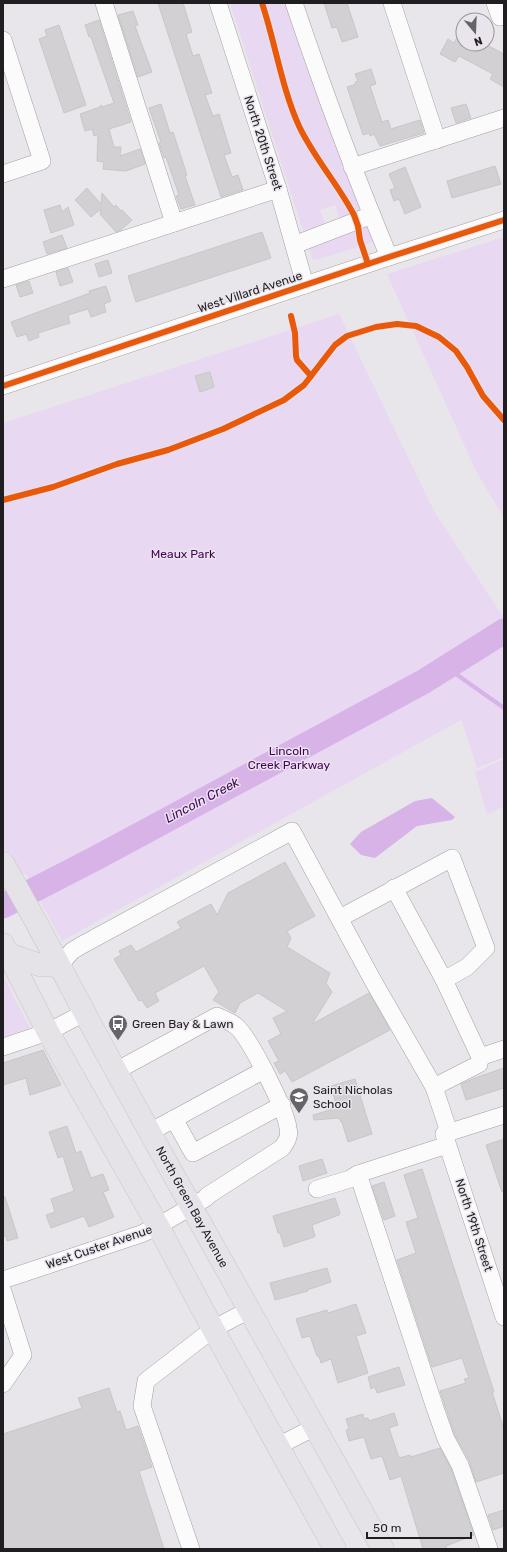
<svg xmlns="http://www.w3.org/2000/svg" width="507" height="1552" viewBox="0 0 507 1552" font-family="Rubik,sans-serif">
	<rect width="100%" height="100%" fill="#e9e6eb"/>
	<g fill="#e9d8f1">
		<path d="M 230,3 L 287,3 L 365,214 L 341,223 L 335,205 L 320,210 L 326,228 L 305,237 Z"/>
		<path d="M 367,221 L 376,241 L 320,259 L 313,260 L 307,244 Z"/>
		<path d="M 504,237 L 504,518 L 476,471 L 387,274 Z"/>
		<path d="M 339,314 L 435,513 L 496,606 L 504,617 L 504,757 L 477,768 L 461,720 L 62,941 L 25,873 L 3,882 L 3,423 Z"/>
		<path d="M 504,759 L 504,806 L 487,815 L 475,772 Z"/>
		<path d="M 3,976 L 30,1028 L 3,1037 Z"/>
	</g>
	<path fill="#d7b3e8" d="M 432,798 L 455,817 L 452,820 L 417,826 L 375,858 L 361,855 L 350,844 L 361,832 L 415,801 Z"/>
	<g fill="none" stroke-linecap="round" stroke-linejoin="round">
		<path stroke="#d7b3e8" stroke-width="4" d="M 446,667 L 504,708"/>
		<path stroke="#d7b3e8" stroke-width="25" d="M 3,906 L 98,857 L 423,682 L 504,631"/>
	</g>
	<g fill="#d2d0d3" stroke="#c8c6c9">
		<path d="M 158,3 L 183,3 L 192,32 L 186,34 L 193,56 L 199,54 L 212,93 L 205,95 L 213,116 L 219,114 L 231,153 L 224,155 L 232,177 L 238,175 L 243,190 L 221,197 Z"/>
		<path d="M 324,3 L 347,3 L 358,37 L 342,42 L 337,27 L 332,28 Z"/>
		<path d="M 133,11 L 138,25 L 135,26 L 152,72 L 138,77 L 118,15 Z"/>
		<path d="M 99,20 L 131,122 L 109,129 L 114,147 L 121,147 L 120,156 L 140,149 L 145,164 L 126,171 L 103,169 L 104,162 L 97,161 L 98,134 L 94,136 L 92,129 L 85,131 L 80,114 L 100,107 L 101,105 L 102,107 L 114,103 L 91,37 L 89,37 L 85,25 Z"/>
		<path d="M 59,25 L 86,105 L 64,113 L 39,39 L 47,36 L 45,30 Z"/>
		<path d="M 463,26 L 463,44 L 485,44 L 504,54 L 504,87 L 490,79 L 493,74 L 459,56 L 455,62 L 440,54 L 448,39 L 454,43 Z"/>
		<path d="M 371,69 L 376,84 L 370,86 L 382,122 L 388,120 L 391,129 L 420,120 L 424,133 L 380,146 L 374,134 L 370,136 L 369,133 L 363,135 L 347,87 L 356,84 L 355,82 L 358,81 L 355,74 Z"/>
		<path d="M 161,104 L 170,133 L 173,132 L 187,175 L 185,176 L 195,205 L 181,209 L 176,196 L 179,195 L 166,157 L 164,158 L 159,143 L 161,142 L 149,108 Z"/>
		<path d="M 466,104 L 471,118 L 456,123 L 451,108 Z"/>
		<path d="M 495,166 L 501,184 L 452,198 L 447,181 Z"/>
		<path d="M 405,167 L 421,207 L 405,214 L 399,199 L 394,201 L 390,190 L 395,188 L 389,174 Z"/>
		<path d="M 87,188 L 101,204 L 102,193 L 114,207 L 116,205 L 121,211 L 122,210 L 132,220 L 121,230 L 116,232 L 100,214 L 101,209 L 91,217 L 75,200 Z"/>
		<path d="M 60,205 L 62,212 L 68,207 L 74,225 L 51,233 L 44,210 Z"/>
		<path d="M 262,232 L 271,258 L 136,302 L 128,276 Z"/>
		<path d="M 62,235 L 67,248 L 47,254 L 43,242 Z"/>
		<path d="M 108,260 L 112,273 L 99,277 L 95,264 Z"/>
		<path d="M 68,268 L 73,282 L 60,286 L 56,272 Z"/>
		<path d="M 29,281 L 33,293 L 20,297 L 16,285 Z"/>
		<path d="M 106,286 L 111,301 L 104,304 L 106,312 L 91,317 L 88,309 L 68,315 L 70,323 L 38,333 L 39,337 L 29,341 L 26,334 L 17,337 L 11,322 L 90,293 L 89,291 Z"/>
		<path d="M 210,372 L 214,387 L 200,392 L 195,376 Z"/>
		<path d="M 285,862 L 315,916 L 287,931 L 291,938 L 287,947 L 330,973 L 326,983 L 332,992 L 312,1024 L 369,993 L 390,1030 L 292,1082 L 285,1071 L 280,1074 L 274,1063 L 279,1061 L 268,1041 L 281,1034 L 273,1018 L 287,1011 L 258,993 L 240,1003 L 235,1013 L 213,1000 L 219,992 L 204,966 L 155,993 L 159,1001 L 147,1008 L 142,1000 L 139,1001 L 114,959 L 121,955 L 119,951 L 131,945 L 136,952 L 181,928 L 177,922 L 211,904 L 217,915 L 228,893 Z"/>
		<path d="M 43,1050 L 61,1085 L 30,1095 L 26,1078 L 3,1085 L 3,1063 Z"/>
		<path d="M 504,1068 L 504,1088 L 466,1100 L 461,1084 L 475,1078 Z"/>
		<path d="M 355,1079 L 372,1134 L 348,1142 L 342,1122 L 341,1122 L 339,1118 L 314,1120 L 313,1115 L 337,1108 L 331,1086 Z"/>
		<path d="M 67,1126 L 76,1153 L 81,1151 L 91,1178 L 103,1174 L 109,1190 L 103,1192 L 114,1217 L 89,1227 L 84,1216 L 51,1228 L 46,1215 L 55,1212 L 51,1199 L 74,1191 L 63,1156 L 58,1158 L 49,1132 Z"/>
		<path d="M 504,1139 L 504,1191 L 502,1192 L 486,1145 Z"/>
		<path d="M 322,1159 L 327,1173 L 303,1181 L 299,1166 Z"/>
		<path d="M 422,1169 L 494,1392 L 492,1392 L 504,1429 L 504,1473 L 476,1482 L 469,1460 L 455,1435 L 440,1391 L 466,1383 L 464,1379 L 469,1378 L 462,1358 L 432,1367 L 397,1260 L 416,1253 L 406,1222 L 418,1218 L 404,1175 Z"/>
		<path d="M 384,1182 L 395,1216 L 384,1220 L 372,1186 Z"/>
		<path d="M 3,1197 L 5,1197 L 18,1238 L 7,1241 L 6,1236 L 3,1237 Z"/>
		<path d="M 335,1198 L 340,1213 L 339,1215 L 312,1225 L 315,1236 L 314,1237 L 284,1247 L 280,1233 L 278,1233 L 273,1216 Z"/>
		<path d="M 327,1268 L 331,1282 L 307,1290 L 308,1291 L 275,1300 L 270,1283 Z"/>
		<path d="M 356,1304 L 366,1333 L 356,1336 L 368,1373 L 338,1383 L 331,1359 L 321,1363 L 319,1356 L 317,1356 L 310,1336 L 302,1338 L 296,1319 L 327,1310 L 328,1313 Z"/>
		<path d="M 399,1367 L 405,1385 L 377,1393 L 375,1387 L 371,1389 L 368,1377 Z"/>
		<path d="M 109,1388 L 117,1412 L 120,1411 L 126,1430 L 138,1426 L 152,1467 L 139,1471 L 164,1549 L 3,1549 L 3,1434 L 82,1408 L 78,1398 Z"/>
		<path d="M 394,1413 L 398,1425 L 389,1428 L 399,1458 L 410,1455 L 411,1457 L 440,1448 L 451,1469 L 474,1535 L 446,1546 L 447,1549 L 423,1549 L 401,1476 L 390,1480 L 382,1456 L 371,1459 L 364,1437 L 349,1441 L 346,1430 L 349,1429 L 346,1419 L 363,1414 L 364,1419 L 368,1418 L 369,1421 Z"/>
		<path d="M 504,1510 L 504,1526 L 493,1530 L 488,1515 Z"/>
	</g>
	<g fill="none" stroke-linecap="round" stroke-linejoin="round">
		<g stroke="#a3a0a4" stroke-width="18">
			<g id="minor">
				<path d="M 104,3 L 174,223"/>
				<path d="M 218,3 L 278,189 L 305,285"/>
				<path d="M 294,3 C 323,89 354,173 389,257"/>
				<path d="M 392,3 L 437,140"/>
				<path d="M 495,3 L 500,17 L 504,15"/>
				<path d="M 3,40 L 42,161 L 3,174"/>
				<path d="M 352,167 L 504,118"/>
				<path d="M 294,245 L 372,215"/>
				<path d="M 3,279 L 278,189"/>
				<path d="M 3,386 L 389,257 L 504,220"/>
				<path d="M 394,888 L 444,980"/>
				<path d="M 340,918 L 452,858 L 486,948 L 467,967 L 444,980 L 480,1057 L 479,1064 L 434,1087"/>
				<path d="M 59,966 L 72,951 L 82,945 L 292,831 L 372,979 L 434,1087 L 449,1132"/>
				<path d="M 3,1047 L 48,1032 L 84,1013"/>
				<path d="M 480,1057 L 504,1049"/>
				<path d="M 504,1115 L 444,1134 L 504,1317"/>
				<path d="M 174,1119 L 193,1153 L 282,1105"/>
				<path d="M 150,1132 L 264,1070"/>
				<path d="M 447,1145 L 358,1174 L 435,1408 L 446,1439 L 460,1465 L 489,1549"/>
				<path d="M 317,1189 L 350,1179 L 358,1174"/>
				<path d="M 3,1280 L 141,1234 L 158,1226 L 206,1198 L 207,1196 L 282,1148 C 287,1141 290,1136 288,1128 C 286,1110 250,1038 236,1026 C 231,1022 223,1019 217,1016 L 116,1071"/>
				<path d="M 3,1292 L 23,1355 L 3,1384"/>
				<path d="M 278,1446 L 315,1427"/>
				<path d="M 191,1549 L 142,1406 L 146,1381 L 213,1329 L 249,1310"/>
			</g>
		</g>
		<g stroke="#c6c5c7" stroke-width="23">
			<g id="major">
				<path d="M 3,863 C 43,932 78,1002 116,1071 C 204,1231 294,1390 383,1549"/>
				<path d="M 3,944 L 48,1032 L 158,1226 L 213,1329 L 335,1549"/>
				<path d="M 8,954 L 40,965 L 59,966"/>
			</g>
		</g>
		<use href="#minor" stroke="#fcfbfc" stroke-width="17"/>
		<use href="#major" stroke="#e6e3e8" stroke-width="22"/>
		<g stroke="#eae4ed" stroke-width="8">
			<g id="cycleway">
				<path d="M 262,3 C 275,42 282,89 299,126 C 314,158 338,184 354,215 L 358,226 L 360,240 L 368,264"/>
				<path d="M 291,316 L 295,333 L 296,356 L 297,360 L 311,376"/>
				<path d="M 3,386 L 389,257 L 504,220"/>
				<path d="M 3,500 L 53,487 L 117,464 L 168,450 L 223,429 L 284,400 L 304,385 L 335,345 L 347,336 L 376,327 L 397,324 L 416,326 L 439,337 L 456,351 L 467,367 L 483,396 L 504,420"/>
			</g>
		</g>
		<use href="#cycleway" stroke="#e8590c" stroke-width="6"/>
	</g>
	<defs>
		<g id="bus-pin" transform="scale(1)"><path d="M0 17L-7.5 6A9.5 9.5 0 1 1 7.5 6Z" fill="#666468" stroke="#eae4ed"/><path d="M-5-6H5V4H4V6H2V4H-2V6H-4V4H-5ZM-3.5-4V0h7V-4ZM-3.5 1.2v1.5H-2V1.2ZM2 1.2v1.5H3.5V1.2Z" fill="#fff"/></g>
		<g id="school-pin" transform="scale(1)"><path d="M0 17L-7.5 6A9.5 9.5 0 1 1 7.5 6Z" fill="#666468" stroke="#eae4ed"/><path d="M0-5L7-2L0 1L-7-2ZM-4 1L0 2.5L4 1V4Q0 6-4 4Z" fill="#fff"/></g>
	</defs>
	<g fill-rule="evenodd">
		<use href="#bus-pin" x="118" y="1024"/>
		<use href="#school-pin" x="299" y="1097"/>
	</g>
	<g text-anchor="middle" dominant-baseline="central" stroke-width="3" stroke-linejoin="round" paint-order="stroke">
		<g font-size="12" fill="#201e21" stroke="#eae4ed">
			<text transform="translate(263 143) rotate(72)">North 20th Street</text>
			<text transform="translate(250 292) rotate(-18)">West Villard Avenue</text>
			<text transform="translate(192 1207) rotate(61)">North Green Bay Avenue</text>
			<text transform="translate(474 1225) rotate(72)">North 19th Street</text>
			<text transform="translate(99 1247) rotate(-19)">West Custer Avenue</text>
		</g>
		<g font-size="12" fill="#46005c" stroke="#eae4ed">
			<text x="183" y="554">Meaux Park</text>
			<text x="289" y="751">Lincoln<tspan x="289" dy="14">Creek Parkway</tspan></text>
		</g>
		<g font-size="12" fill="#201e21" stroke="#eae4ed" text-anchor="start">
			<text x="132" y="1024">Green Bay &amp; Lawn</text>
			<text x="313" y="1090">Saint Nicholas<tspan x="313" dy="14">School</tspan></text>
		</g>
		<g font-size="13" font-style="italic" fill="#49045f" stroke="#eae4ed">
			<text transform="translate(202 800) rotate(-28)">Lincoln Creek</text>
		</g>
	</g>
	<rect width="507" height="1552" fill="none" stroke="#201e21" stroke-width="8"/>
	<g transform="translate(475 32) rotate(161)"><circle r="19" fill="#eae4ed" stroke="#99959b"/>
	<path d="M0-3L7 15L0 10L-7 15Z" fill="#666468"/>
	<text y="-6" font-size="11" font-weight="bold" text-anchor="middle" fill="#201e21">N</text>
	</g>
	<path d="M367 1532v6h104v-6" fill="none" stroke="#201e21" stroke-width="2"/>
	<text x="373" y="1532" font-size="12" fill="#201e21" stroke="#eae4ed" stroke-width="3" paint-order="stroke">50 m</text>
</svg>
